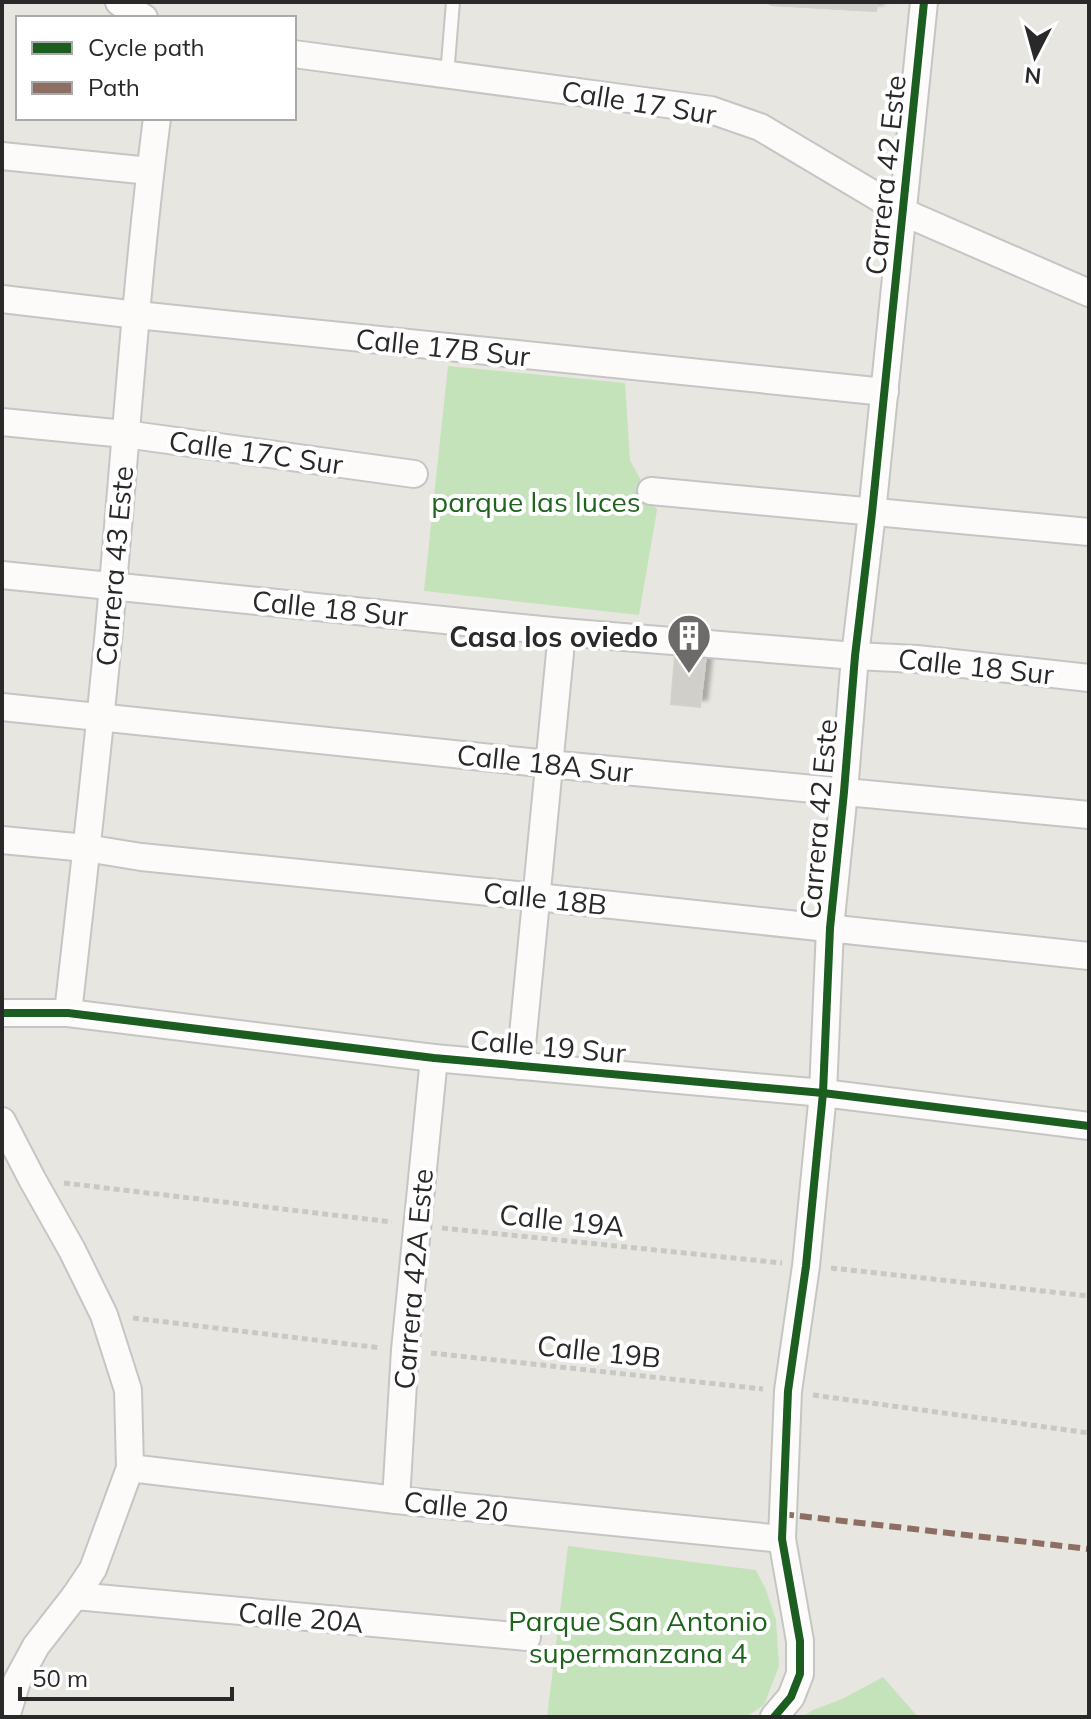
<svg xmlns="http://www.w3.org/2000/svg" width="1091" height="1719" viewBox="0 0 1091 1719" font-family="Mulish,sans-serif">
	<defs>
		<filter id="shadow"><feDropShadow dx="7" dy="-7" stdDeviation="2" flood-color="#0004"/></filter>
	</defs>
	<rect width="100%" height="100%" fill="#e8e6e0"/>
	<g fill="#c4e3ba">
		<path d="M 448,366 L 625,383 L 630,460 L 657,510 L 639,615 L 424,591 Z"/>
		<path d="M 568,1546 L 756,1570 L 766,1590 L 776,1620 L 779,1666 L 764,1705 L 746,1717 L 547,1717 Z"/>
		<path d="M 883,1677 L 918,1717 L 802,1717 L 813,1710 L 842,1699 Z"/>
	</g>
	<g fill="#d1cfca" stroke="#d2d1cc" stroke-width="2" filter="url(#shadow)">
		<path d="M 766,2 L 877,2 L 876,11 L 772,5 Z"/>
		<path d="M 766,2 L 877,2 L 876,11 L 772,5 Z"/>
		<path d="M 676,644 L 707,646 L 700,707 L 671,704 Z"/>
	</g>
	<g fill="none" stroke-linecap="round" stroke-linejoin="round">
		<g stroke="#c6c5c5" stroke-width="16">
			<path id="service" d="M 447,75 L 453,2"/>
		</g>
		<g stroke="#c6c5c5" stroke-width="30">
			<g id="minor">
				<path d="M 119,2 L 144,18"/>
				<path d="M 294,54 L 711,110 L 760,127 L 903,212 L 1089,293"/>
				<path d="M 2,156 L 150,171"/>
				<path d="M 2,299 L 137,315 L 885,392"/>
				<path d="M 2,422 L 125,434 L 414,474"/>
				<path d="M 651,491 L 1089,532"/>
				<path d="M 2,575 L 562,632 L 855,656 L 917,659 L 1089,678"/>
				<path d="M 2,707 L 549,764 L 1089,815"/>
				<path d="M 2,840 L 86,848 L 141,857 L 537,897 L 1089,956"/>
				<path d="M 2,1013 L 68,1013 L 434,1058 L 823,1093 L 1089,1126"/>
				<path d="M 68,1013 C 84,870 101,727 113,584 C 127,429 137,273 157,118"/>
				<path d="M 520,1066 L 562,632"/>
				<path d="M 2,1121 L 32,1179 L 72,1250 L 104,1315 L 128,1390 L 130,1468 L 93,1569 L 75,1596 L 36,1646 L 17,1681 L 6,1717"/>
				<path d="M 130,1468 L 396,1500 L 782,1539"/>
				<path d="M 396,1500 L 405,1350 L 434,1058"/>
				<path d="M 75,1596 L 527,1637"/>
				<path d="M 774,1717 L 791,1697 L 800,1674 L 800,1641 L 782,1539 L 788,1391 L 806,1266 L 823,1093 L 830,928 L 844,792 L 855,656 L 872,513 L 924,2"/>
			</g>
		</g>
		<g stroke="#c8c8c7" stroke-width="5" stroke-dasharray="6 4" stroke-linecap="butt">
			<path d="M 64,1183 L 392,1222"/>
			<path d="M 442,1228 L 782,1263"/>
			<path d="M 831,1268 L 1089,1296"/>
			<path d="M 133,1318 L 381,1348"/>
			<path d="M 431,1353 L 763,1389"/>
			<path d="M 813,1395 L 1089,1433"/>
		</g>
		<use href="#service" stroke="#fcfbfa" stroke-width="12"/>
		<use href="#minor" stroke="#fcfbfa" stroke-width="26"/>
		<path stroke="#8d6e63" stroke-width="6" stroke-dasharray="12 6" stroke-linecap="butt" d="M 782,1514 L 1089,1549"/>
		<g stroke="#fff" stroke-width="13">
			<g id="cycleway">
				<path d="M 2,1013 L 68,1013 L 434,1058 L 823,1093 L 1089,1126"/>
				<path d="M 774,1717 L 791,1697 L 800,1674 L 800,1641 L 782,1539 L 788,1391 L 806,1266 L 823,1093 L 830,928 L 844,792 L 855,656 L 872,513 L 924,2"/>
			</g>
		</g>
		<use href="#cycleway" stroke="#1b5e20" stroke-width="8"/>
	</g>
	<defs>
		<g id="building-pin" transform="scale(2.3)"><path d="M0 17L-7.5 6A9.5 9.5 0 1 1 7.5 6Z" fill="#6c6b69" stroke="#fff"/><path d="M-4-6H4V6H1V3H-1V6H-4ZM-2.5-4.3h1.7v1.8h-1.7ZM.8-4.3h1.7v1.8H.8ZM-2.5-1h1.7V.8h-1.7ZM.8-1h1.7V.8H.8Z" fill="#fff"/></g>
	</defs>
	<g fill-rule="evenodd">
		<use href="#building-pin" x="689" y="636"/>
	</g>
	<g text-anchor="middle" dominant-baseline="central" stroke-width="8" stroke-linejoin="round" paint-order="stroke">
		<g font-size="28" fill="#292929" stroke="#fff">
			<text transform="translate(639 102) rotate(9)">Calle 17 Sur</text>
			<text transform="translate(885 175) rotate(-84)">Carrera 42 Este</text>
			<text transform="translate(443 347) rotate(6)">Calle 17B Sur</text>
			<text transform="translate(256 452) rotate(8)">Calle 17C Sur</text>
			<text transform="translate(114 566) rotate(-85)">Carrera 43 Este</text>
			<text transform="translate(330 608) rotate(6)">Calle 18 Sur</text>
			<text transform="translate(976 666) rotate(6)">Calle 18 Sur</text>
			<text transform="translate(545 763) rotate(6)">Calle 18A Sur</text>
			<text transform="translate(818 819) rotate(-85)">Carrera 42 Este</text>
			<text transform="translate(545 898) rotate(6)">Calle 18B</text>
			<text transform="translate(548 1046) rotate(5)">Calle 19 Sur</text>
			<text transform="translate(562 1220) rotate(6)">Calle 19A</text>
			<text transform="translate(413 1279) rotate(-85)">Carrera 42A Este</text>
			<text transform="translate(599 1351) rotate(6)">Calle 19B</text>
			<text transform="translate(456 1506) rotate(6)">Calle 20</text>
			<text transform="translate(301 1617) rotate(5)">Calle 20A</text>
		</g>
		<g font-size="28" fill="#1f641c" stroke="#fff">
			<text x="536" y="501">parque las luces</text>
			<text x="638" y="1620">Parque San Antonio<tspan x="638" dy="32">supermanzana 4</tspan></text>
		</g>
		<g font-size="28" font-weight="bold" fill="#292929" stroke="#fff" text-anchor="end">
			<text x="658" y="636">Casa los oviedo</text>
		</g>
	</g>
	<rect width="1091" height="1719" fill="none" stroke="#292929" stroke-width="8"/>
	<rect x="16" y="16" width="280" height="104" fill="#ffffff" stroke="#a9a9a9" stroke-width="2"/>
	<rect x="32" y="42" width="40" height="12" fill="#1b5e20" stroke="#a9a9a9" stroke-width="2"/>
	<text x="88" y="56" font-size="24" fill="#292929">Cycle path</text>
	<rect x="32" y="82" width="40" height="12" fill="#8d6e63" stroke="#a9a9a9" stroke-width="2"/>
	<text x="88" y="96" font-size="24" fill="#292929">Path</text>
	<g transform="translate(1035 56) rotate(186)" stroke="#ffffff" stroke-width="6" paint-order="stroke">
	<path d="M0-6L14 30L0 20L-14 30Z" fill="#292929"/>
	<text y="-12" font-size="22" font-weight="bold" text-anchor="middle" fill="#292929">N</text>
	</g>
	<path d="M20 1687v12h212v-12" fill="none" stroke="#292929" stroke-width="4"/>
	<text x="32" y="1687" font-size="24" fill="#292929" stroke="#ffffff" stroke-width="6" paint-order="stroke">50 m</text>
</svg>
